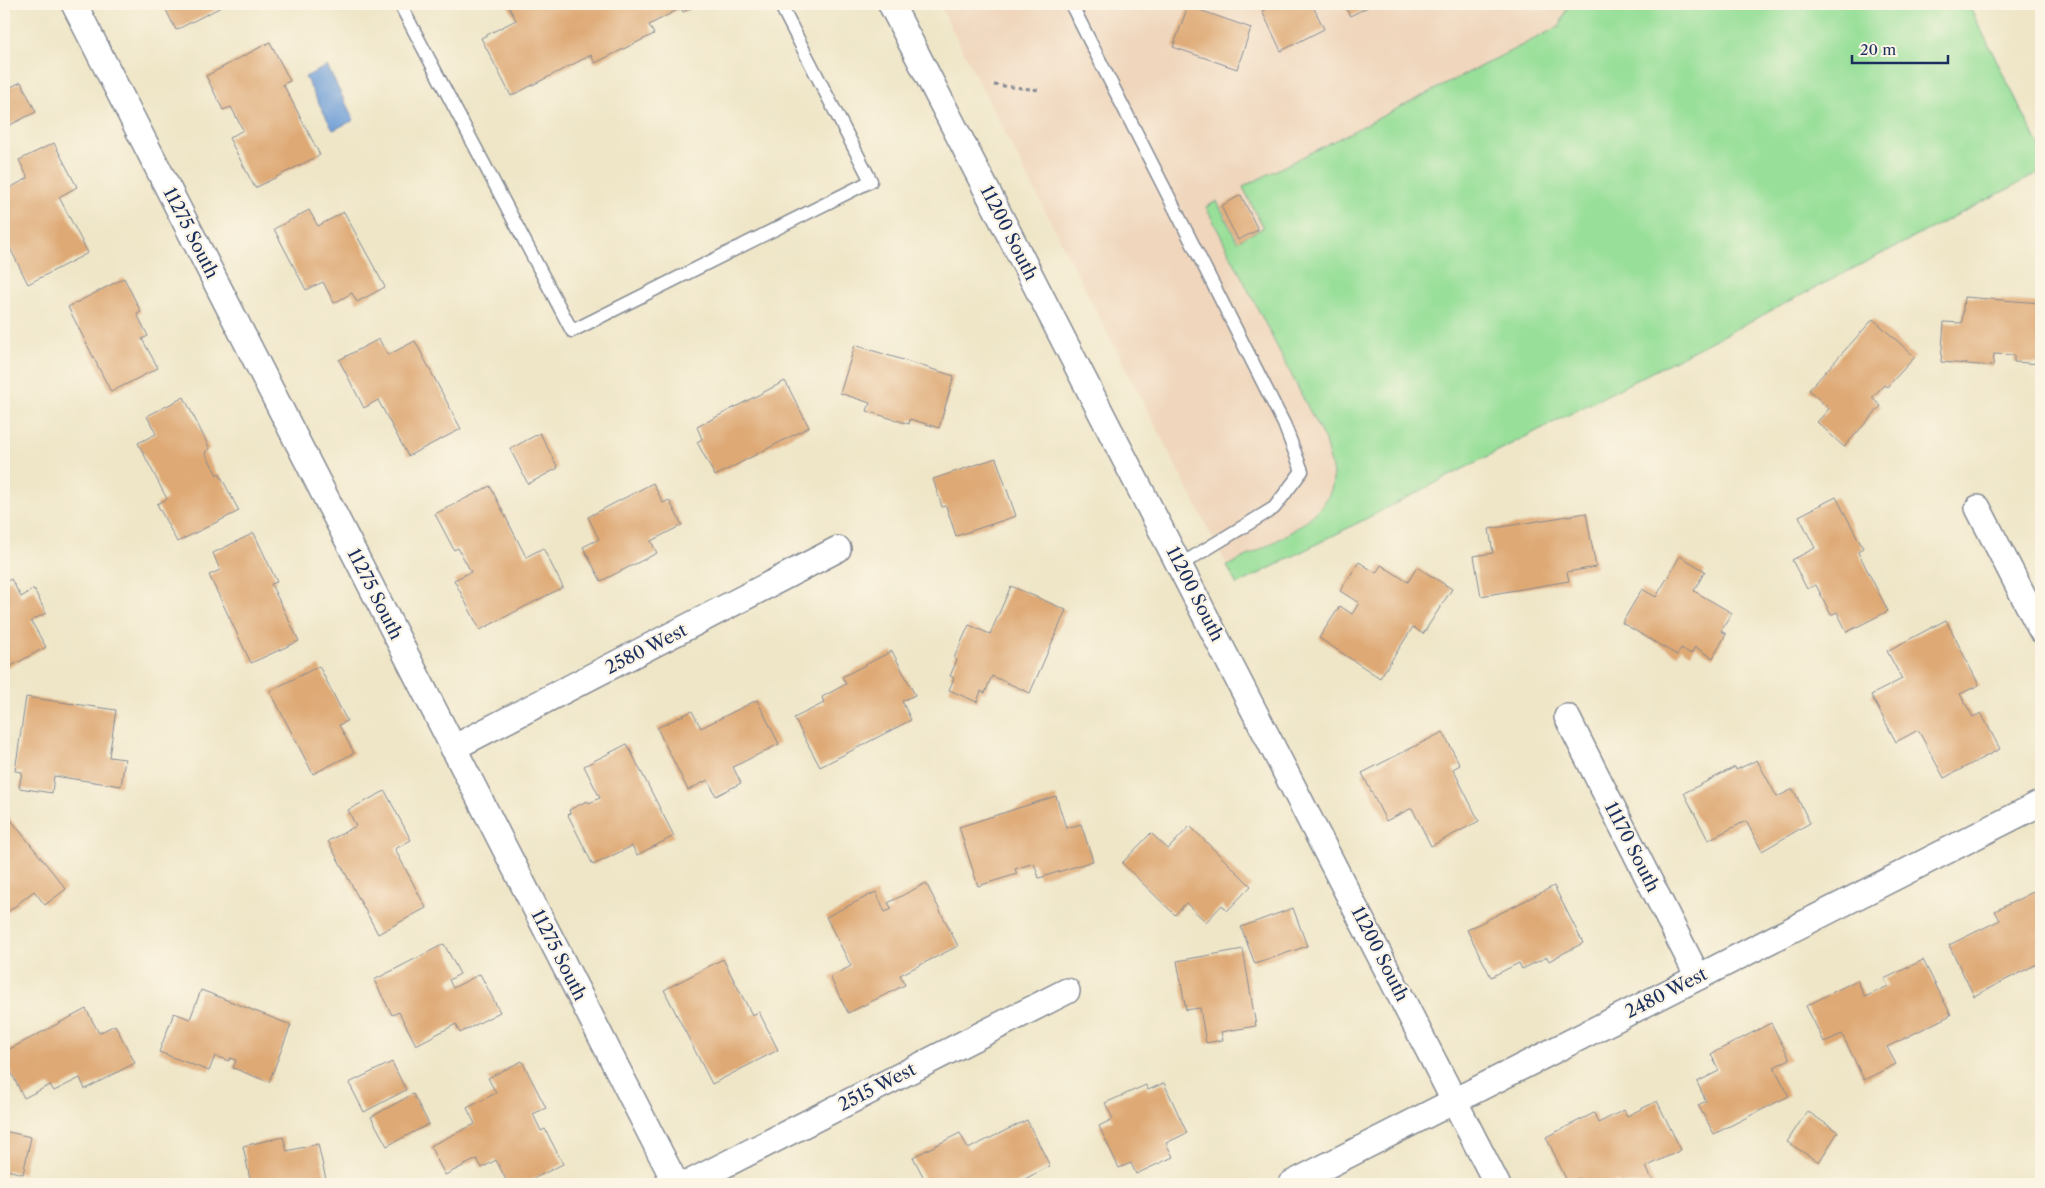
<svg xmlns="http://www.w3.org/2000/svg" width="2045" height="1188" viewBox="0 0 2045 1188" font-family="'Libre Caslon Text',serif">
	<rect width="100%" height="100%" fill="#fcf5e5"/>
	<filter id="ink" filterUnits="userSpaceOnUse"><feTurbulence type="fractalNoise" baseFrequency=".02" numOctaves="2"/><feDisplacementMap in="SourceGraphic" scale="10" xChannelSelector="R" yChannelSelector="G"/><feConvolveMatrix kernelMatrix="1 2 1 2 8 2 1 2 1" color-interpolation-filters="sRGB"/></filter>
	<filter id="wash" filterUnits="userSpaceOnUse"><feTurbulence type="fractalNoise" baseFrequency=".0096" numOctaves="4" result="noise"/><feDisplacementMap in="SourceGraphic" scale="20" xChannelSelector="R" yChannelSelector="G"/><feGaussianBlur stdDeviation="1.12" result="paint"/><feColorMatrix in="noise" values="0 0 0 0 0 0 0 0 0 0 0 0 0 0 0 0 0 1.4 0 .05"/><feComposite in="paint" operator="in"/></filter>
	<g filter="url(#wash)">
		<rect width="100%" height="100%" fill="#efe6c8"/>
		<path fill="#efd6bc" d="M 939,4 L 1968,4 L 2041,149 L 2041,172 L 1237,585 Z"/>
		<path fill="#98df99" stroke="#5a877c" d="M 1568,4 L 1968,4 L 2041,149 L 2041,172 L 1237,585 L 1227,566 C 1258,550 1333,519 1333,478 C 1333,466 1327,452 1325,441 L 1206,207 L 1217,201 L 1237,241 L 1263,228 L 1243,187 L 1560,26 Z"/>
		<path fill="#6d9dd7" stroke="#44669a" d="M 327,66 L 354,120 L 333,130 L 305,77 Z"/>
		<g id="blocks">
			<g fill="#dea975">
				<path d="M 163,4 L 227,4 L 176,30 Z"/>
				<path d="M 507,4 L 700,4 L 683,12 L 681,8 L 649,25 L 654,34 L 595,63 L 591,55 L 511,96 L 481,38 L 516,20 Z"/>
				<path d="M 1278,4 L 1312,4 L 1324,29 L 1281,51 L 1262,11 Z"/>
				<path d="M 1344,4 L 1374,4 L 1350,16 Z"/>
				<path d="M 1188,6 L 1251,28 L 1237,69 L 1173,47 Z"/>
				<path d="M 270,42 L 290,81 L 283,84 L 320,155 L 255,188 L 229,138 L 243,130 L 231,107 L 223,110 L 206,76 Z"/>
				<path d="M 4,73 L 11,87 L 21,82 L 36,112 L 4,128 Z"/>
				<path d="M 54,143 L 77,187 L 59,197 L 88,253 L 28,284 L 4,236 L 4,191 L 28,178 L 19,160 Z"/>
				<path d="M 1241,195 L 1258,230 L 1238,240 L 1221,206 Z"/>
				<path d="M 309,210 L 318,226 L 344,212 L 385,287 L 357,302 L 352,293 L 334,303 L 323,282 L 306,290 L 274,229 Z"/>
				<path d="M 124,278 L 141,312 L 137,314 L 148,336 L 142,339 L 158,368 L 111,392 L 68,307 Z"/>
				<path d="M 1964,297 L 2041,303 L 2041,364 L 2014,362 L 2014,355 L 1994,354 L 1993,366 L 1941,362 L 1944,322 L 1962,323 Z"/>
				<path d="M 1873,319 L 1915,357 L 1887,387 L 1884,385 L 1872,398 L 1881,406 L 1844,447 L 1817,422 L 1829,409 L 1809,390 Z"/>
				<path d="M 379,339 L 388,355 L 415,341 L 461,429 L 408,456 L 378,400 L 364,408 L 339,360 Z"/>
				<path d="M 855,345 L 954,376 L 939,428 L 910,419 L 909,424 L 867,411 L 870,403 L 840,393 Z"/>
				<path d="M 785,381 L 809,427 L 715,476 L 697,442 L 702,439 L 697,427 Z"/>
				<path d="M 184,397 L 210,449 L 205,452 L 217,475 L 219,473 L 239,511 L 177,542 L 157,504 L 167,499 L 138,443 L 156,434 L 147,416 Z"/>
				<path d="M 540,433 L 558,468 L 528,484 L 510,449 Z"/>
				<path d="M 996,458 L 1016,516 L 956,536 L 946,506 L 942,507 L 933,479 Z"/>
				<path d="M 653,483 L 663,503 L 669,500 L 682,525 L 651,541 L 657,553 L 601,581 L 583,547 L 599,539 L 588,517 Z"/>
				<path d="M 490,486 L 526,557 L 543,548 L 563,587 L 480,630 L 454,580 L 471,572 L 458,548 L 454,550 L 435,514 Z"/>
				<path d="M 1836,497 L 1863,548 L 1858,552 L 1888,611 L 1847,632 L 1837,612 L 1831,615 L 1816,585 L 1807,589 L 1792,560 L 1815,548 L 1799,516 Z"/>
				<path d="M 1586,513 L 1596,567 L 1567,572 L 1569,581 L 1481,596 L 1474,556 L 1493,553 L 1489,529 Z"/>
				<path d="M 254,533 L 277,582 L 271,584 L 299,641 L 251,663 L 209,575 L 220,570 L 213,553 Z"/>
				<path d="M 1680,556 L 1705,571 L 1694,591 L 1732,613 L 1721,631 L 1726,634 L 1713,658 L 1695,647 L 1691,654 L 1681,648 L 1677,655 L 1622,623 L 1642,589 L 1656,597 Z"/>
				<path d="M 1359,562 L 1376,573 L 1381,565 L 1408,582 L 1417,567 L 1452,589 L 1423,634 L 1413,627 L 1380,678 L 1319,638 L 1340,606 L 1352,614 L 1359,603 L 1340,591 Z"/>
				<path d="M 11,579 L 21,597 L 34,589 L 46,613 L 31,621 L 46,647 L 4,670 L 4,583 Z"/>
				<path d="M 1011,586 L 1066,610 L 1030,693 L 992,676 L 985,693 L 981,691 L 977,702 L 949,690 L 954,678 L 950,676 L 957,660 L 954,658 L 969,625 L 990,634 Z"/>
				<path d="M 1946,620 L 1979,685 L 1960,694 L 1973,717 L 1981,713 L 2000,749 L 1944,778 L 1918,730 L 1896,742 L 1871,695 L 1902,679 L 1887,651 Z"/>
				<path d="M 892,651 L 915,695 L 902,701 L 911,720 L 820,767 L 794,718 L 824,703 L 822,697 L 846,684 L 842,677 Z"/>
				<path d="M 319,666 L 347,721 L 339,725 L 354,753 L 313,774 L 270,691 Z"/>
				<path d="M 26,697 L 116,710 L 109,757 L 125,759 L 121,786 L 54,776 L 52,793 L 19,788 L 22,772 L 15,771 Z"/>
				<path d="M 757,700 L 779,744 L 733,767 L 741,783 L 716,796 L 708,780 L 688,790 L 657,728 L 692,711 L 701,728 Z"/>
				<path d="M 1443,732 L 1460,765 L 1453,769 L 1479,821 L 1431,846 L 1412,808 L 1386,821 L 1362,773 Z"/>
				<path d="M 627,744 L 674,836 L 637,855 L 632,846 L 593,865 L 568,815 L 570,813 L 569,810 L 587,801 L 589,803 L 600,798 L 584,766 Z"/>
				<path d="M 1757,760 L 1777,797 L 1793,789 L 1810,823 L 1762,851 L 1746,821 L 1708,840 L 1684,793 L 1735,767 L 1736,770 Z"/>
				<path d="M 385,791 L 411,840 L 395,849 L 426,908 L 378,934 L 328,841 L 356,826 L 348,810 Z"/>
				<path d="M 1056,796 L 1066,828 L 1081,824 L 1093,861 L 1039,878 L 1034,863 L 1015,869 L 1017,874 L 978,886 L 959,827 Z"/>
				<path d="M 7,815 L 66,889 L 45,905 L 34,891 L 4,915 L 4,817 Z"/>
				<path d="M 1190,826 L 1251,886 L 1227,911 L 1222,905 L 1206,922 L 1186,903 L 1175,915 L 1122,863 L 1151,833 L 1168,849 Z"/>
				<path d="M 926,883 L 958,946 L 900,975 L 905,985 L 848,1013 L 830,977 L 851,966 L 826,917 L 876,892 L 885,912 L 892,909 L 888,903 Z"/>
				<path d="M 1554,886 L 1583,943 L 1549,961 L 1547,957 L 1522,969 L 1519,963 L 1491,977 L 1467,930 Z"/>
				<path d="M 2041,888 L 2041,962 L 1974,996 L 1949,945 L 2000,920 L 1995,911 Z"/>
				<path d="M 1293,908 L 1307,946 L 1255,964 L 1241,927 Z"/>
				<path d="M 444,944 L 460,974 L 449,980 L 453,988 L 480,974 L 500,1012 L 460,1033 L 456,1024 L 416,1045 L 399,1012 L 392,1015 L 374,980 Z"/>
				<path d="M 1243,949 L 1256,1026 L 1221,1032 L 1223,1040 L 1206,1043 L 1200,1008 L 1186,1010 L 1177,961 Z"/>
				<path d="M 723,959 L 752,1015 L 759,1012 L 778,1050 L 712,1084 L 664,990 Z"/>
				<path d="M 1923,960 L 1951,1015 L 1887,1047 L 1896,1064 L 1864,1080 L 1842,1034 L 1824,1042 L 1806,1006 L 1857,980 L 1865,997 L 1888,986 L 1884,979 Z"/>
				<path d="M 201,990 L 291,1025 L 269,1082 L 233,1068 L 236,1060 L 230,1058 L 229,1061 L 215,1056 L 209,1071 L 159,1052 L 174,1013 L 190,1019 Z"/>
				<path d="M 86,1009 L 99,1033 L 115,1025 L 135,1063 L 85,1089 L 80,1078 L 54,1091 L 50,1085 L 24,1098 L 4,1058 L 4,1052 Z"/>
				<path d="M 1771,1023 L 1790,1059 L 1774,1067 L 1789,1096 L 1714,1134 L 1698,1105 L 1706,1101 L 1697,1082 L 1719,1071 L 1711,1054 Z"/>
				<path d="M 522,1061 L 546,1108 L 533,1114 L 541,1131 L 545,1129 L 563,1164 L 523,1184 L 508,1184 L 496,1160 L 482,1168 L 477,1159 L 445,1175 L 430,1146 L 475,1124 L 467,1108 L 496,1093 L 488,1078 Z"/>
				<path d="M 392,1062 L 406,1090 L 364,1112 L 349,1083 Z"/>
				<path d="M 1164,1083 L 1187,1133 L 1166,1143 L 1173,1157 L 1136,1174 L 1131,1163 L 1119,1168 L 1099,1126 L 1113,1119 L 1105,1103 L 1146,1085 L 1148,1090 Z"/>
				<path d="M 413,1094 L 429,1124 L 387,1146 L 371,1117 Z"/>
				<path d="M 1657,1101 L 1681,1150 L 1646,1167 L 1654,1183 L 1619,1184 L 1617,1181 L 1609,1184 L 1583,1184 L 1579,1178 L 1568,1183 L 1546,1137 L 1594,1113 L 1598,1123 L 1624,1110 L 1627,1116 Z"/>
				<path d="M 1807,1111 L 1838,1132 L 1819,1162 L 1787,1142 Z"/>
				<path d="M 1027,1120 L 1050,1166 L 1015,1184 L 927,1184 L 913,1157 L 960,1133 L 968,1149 Z"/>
				<path d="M 4,1131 L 31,1137 L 23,1174 L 7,1170 L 5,1180 Z"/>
				<path d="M 283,1137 L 287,1151 L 318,1144 L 327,1184 L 251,1184 L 243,1146 Z"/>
			</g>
		</g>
	</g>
	<g filter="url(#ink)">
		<use href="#blocks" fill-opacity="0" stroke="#858a93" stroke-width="1"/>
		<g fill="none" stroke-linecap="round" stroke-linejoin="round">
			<g stroke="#858a93" stroke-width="15">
				<g id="lane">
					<path d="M 400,4 L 572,331 L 871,181 L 780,4"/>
					<path d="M 1071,4 L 1284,424 L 1302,471 L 1274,508 L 1180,565"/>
				</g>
			</g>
			<g stroke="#858a93" stroke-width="28">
				<g id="street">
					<path d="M 74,4 L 676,1184"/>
					<path d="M 891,4 L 1497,1184"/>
					<path d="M 1978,508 L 2041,630"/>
					<path d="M 1567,717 L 1698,977"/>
					<path d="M 453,748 L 838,549"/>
					<path d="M 687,1184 L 1067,991"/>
					<path d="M 1291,1184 L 2041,803"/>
				</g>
			</g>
			<path stroke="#858a93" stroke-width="3" stroke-dasharray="4 4" stroke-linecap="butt" d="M 994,85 L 1040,90"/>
			<use href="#lane" stroke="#fff" stroke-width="12"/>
			<use href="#street" stroke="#fff" stroke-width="25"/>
		</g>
	</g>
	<g text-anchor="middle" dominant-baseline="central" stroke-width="4.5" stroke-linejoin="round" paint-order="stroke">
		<g font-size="18" fill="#1b2f5e" stroke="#fcf5e5">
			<text transform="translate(191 233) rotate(63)">11275 South</text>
			<text transform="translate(1009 233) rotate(63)">11200 South</text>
			<text transform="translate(375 594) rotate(63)">11275 South</text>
			<text transform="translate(1195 594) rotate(63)">11200 South</text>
			<text transform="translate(646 649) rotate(-27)">2580 West</text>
			<text transform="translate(1632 847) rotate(63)">11170 South</text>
			<text transform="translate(1380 954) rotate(63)">11200 South</text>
			<text transform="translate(559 955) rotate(63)">11275 South</text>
			<text transform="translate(1666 993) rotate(-27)">2480 West</text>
			<text transform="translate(877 1087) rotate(-27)">2515 West</text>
		</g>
	</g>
	<rect width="2045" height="1188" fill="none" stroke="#fcf5e5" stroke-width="20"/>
	<path d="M1852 55v8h96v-8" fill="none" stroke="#1b2f5e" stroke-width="2.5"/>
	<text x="1860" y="55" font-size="15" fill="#1b2f5e" stroke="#fcf5e5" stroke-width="4" paint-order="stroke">20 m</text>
</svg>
